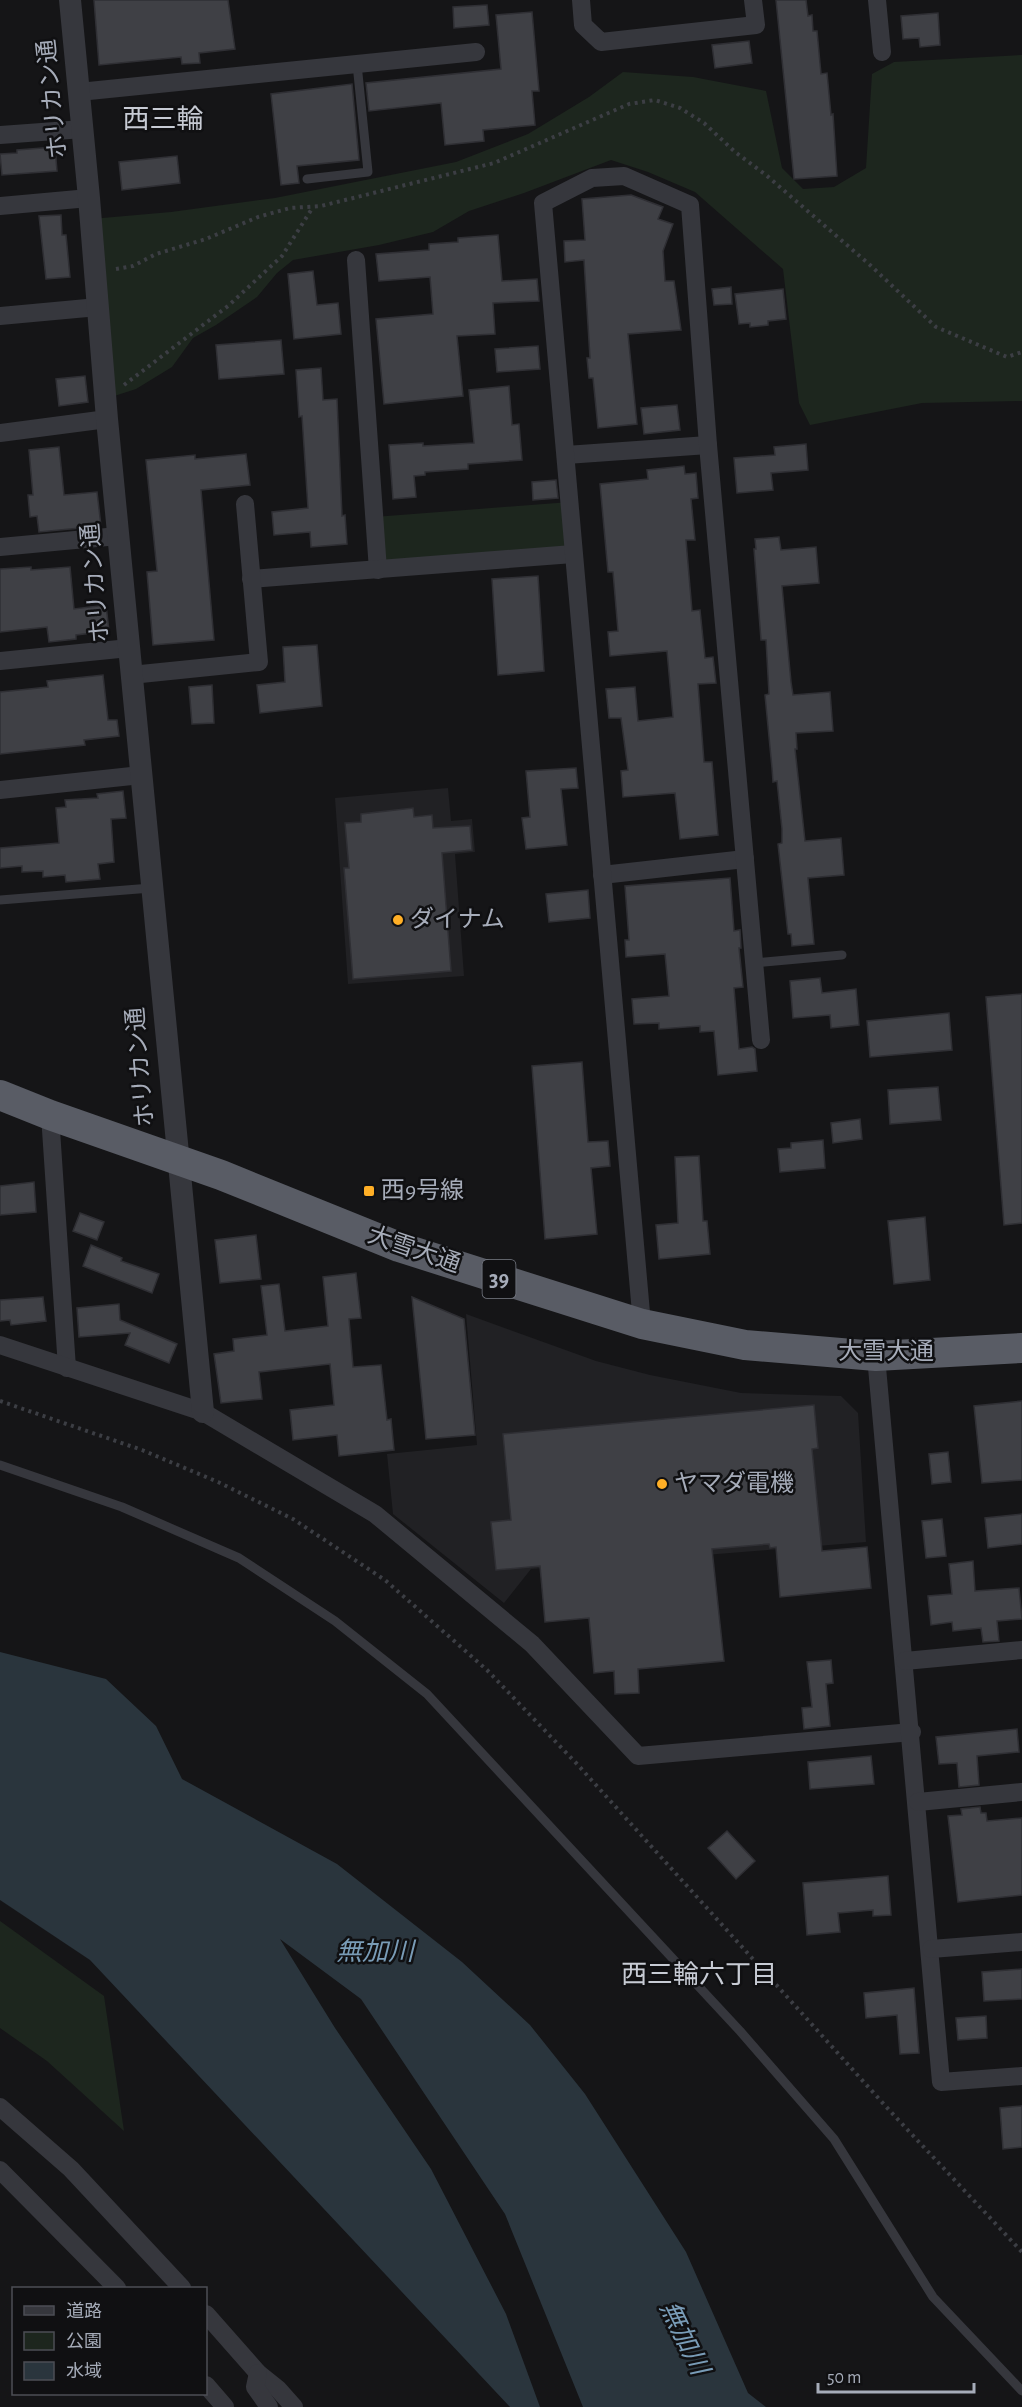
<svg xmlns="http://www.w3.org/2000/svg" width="1022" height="2407" viewBox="0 0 1022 2407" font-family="'Alegreya Sans','Noto Sans JP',sans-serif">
	<rect width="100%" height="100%" fill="#151517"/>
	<g fill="#212124">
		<path d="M 448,788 L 451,821 L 472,819 L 475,852 L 455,854 L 464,976 L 348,984 L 335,798 Z"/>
		<path d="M 466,1314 L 596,1361 L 650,1375 L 741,1393 L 841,1396 L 858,1413 L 866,1542 L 531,1569 L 504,1603 L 393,1514 L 387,1454 L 477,1445 Z"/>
	</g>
	<g fill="#1d261e">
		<path d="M 1022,55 L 1022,401 L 922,403 L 810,425 L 799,403 L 783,269 L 695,192 L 648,172 L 611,160 L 524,193 L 469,211 L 433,232 L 379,245 L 293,260 L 277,273 L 257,297 L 216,325 L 193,338 L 172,367 L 136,389 L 105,399 L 91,219 L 171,212 L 275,198 L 456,162 L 528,134 L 589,97 L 623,72 L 693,77 L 766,91 L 782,168 L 803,189 L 834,187 L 866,168 L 872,74 L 894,62 Z"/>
		<path d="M 570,502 L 573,554 L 378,570 L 374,517 Z"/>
		<path d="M 0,1921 L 104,1996 L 124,2131 L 47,2061 L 0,2028 Z"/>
	</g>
	<path fill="#2a353d" d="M 0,1652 L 106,1679 L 156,1726 L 182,1779 L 337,1864 L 462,1962 L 530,2025 L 585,2094 L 686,2252 L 748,2393 L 766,2407 L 583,2407 L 505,2214 L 361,1999 L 280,1939 L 335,2028 L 431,2169 L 506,2314 L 540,2407 L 510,2407 L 90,1960 L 0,1900 Z"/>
	<g fill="#3f4045" stroke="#2f2f34" stroke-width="1.5">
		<path d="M 94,0 L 228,0 L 235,49 L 199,53 L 200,63 L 182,64 L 181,57 L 99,65 Z"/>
		<path d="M 776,0 L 806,0 L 808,16 L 812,15 L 813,31 L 817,31 L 821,74 L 827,73 L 831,115 L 833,114 L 837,176 L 794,179 Z"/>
		<path d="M 487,5 L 489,25 L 454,28 L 453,7 Z"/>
		<path d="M 532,12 L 539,91 L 532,91 L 535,125 L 483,130 L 484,141 L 445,145 L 441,103 L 369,111 L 366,83 L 501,69 L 496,15 Z"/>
		<path d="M 938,13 L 940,45 L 920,47 L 919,38 L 903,39 L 901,16 Z"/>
		<path d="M 749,41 L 752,63 L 715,68 L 712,45 Z"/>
		<path d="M 352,84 L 359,160 L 297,166 L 299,183 L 281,185 L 271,94 Z"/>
		<path d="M 55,147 L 57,171 L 2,175 L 0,154 L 17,153 L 17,150 Z"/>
		<path d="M 177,156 L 180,183 L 122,190 L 119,162 Z"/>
		<path d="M 631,195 L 663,207 L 658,219 L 673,224 L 663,251 L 665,281 L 674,281 L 681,330 L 628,334 L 637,424 L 598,428 L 593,378 L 589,378 L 587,358 L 590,358 L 584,260 L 565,262 L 564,241 L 585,240 L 582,199 Z"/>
		<path d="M 61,215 L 62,235 L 66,235 L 70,277 L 46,279 L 39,216 Z"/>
		<path d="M 498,235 L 502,281 L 537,279 L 539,301 L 493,303 L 495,334 L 457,336 L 463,396 L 384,404 L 376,319 L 433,314 L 430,277 L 379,281 L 376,254 L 429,250 L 429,244 L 458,242 L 458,238 Z"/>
		<path d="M 313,271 L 317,305 L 338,303 L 341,334 L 294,339 L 288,274 Z"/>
		<path d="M 731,287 L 732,304 L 714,305 L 712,289 Z"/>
		<path d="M 783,289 L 786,319 L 768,321 L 768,325 L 750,327 L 750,323 L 739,324 L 735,294 Z"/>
		<path d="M 281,340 L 284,374 L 219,379 L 216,345 Z"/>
		<path d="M 538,346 L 540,369 L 497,372 L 495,349 Z"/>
		<path d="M 321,368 L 323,400 L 337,399 L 342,516 L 345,515 L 347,544 L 311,547 L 310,532 L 274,535 L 272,512 L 308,508 L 302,416 L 299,417 L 296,370 Z"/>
		<path d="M 85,376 L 88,402 L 59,406 L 56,379 Z"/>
		<path d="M 509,386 L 512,425 L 519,424 L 522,460 L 468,464 L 468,469 L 425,472 L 425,475 L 414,476 L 416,497 L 393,499 L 389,445 L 423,443 L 423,446 L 474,443 L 469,390 Z"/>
		<path d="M 677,405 L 680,430 L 644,434 L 641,408 Z"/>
		<path d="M 806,444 L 808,470 L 771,473 L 773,490 L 737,493 L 734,458 L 775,455 L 774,447 Z"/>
		<path d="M 59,447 L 64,495 L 97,492 L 101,526 L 39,532 L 37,516 L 30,517 L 28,495 L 33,495 L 29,450 Z"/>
		<path d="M 246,454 L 250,485 L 201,490 L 214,640 L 153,645 L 147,572 L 157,571 L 146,460 L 195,455 L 195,459 Z"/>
		<path d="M 684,466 L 685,474 L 696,473 L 698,498 L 691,499 L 695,540 L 686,540 L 692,611 L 700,610 L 705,658 L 713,657 L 716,683 L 698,684 L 704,762 L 712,762 L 718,835 L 680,839 L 675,793 L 623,797 L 621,771 L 628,770 L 621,718 L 609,718 L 606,689 L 635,687 L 638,721 L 673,717 L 667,651 L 610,656 L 608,632 L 618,631 L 613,572 L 608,572 L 600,484 L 648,479 L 647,470 Z"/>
		<path d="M 556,480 L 558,498 L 533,500 L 532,482 Z"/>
		<path d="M 779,537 L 781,550 L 816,547 L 819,583 L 782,586 L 791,682 L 793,695 L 830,692 L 833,731 L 796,733 L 797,749 L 795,749 L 805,841 L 841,838 L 844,875 L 808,878 L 814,944 L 792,946 L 791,934 L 788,934 L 778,844 L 782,843 L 782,829 L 777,781 L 773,782 L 772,768 L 765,695 L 769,694 L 766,640 L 761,640 L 754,549 L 756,549 L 755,539 Z"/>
		<path d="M 31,567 L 31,570 L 70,567 L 74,609 L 106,605 L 109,631 L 76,635 L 76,639 L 49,642 L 47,627 L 0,632 L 0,569 Z"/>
		<path d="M 538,576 L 544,671 L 498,675 L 492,579 Z"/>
		<path d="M 317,645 L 322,706 L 260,713 L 257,685 L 285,682 L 283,647 Z"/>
		<path d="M 103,675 L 108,720 L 117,720 L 119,736 L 84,740 L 85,745 L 0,754 L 0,692 L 48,687 L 47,681 Z"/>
		<path d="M 212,685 L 214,723 L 192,724 L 189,687 Z"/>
		<path d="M 576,768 L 578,788 L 561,789 L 567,845 L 526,849 L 522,818 L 530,817 L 526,771 Z"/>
		<path d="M 123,791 L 126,818 L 111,819 L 114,862 L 98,864 L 100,879 L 66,882 L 65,875 L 43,877 L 43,871 L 22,872 L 22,866 L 0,868 L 0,848 L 59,843 L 56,808 L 66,807 L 65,800 L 98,798 L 97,794 Z"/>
		<path d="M 413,808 L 414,817 L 432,815 L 433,828 L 470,826 L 472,850 L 442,853 L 451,971 L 353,979 L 344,868 L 349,868 L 345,823 L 361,822 L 361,814 Z"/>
		<path d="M 730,878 L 734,931 L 740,930 L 741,948 L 739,948 L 743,987 L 734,988 L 739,1049 L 752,1047 L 755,1049 L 757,1071 L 718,1075 L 714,1031 L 700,1032 L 700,1026 L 659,1029 L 659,1023 L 634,1024 L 632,999 L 669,996 L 665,954 L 626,957 L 625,940 L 629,940 L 625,886 Z"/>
		<path d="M 588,890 L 590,918 L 549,922 L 546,894 Z"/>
		<path d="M 820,978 L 822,993 L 856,989 L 859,1025 L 831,1028 L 830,1015 L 793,1018 L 790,981 Z"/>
		<path d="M 1022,994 L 1022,1223 L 1004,1225 L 986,997 Z"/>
		<path d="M 949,1013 L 952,1050 L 870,1057 L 867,1021 Z"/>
		<path d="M 582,1062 L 588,1142 L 608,1141 L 610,1166 L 591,1168 L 597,1234 L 545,1239 L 532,1066 Z"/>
		<path d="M 938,1087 L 941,1120 L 890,1124 L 888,1090 Z"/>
		<path d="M 860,1119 L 862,1139 L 833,1143 L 831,1123 Z"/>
		<path d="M 823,1140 L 825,1168 L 780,1172 L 778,1149 L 791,1148 L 791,1143 Z"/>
		<path d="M 699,1156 L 703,1221 L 707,1221 L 710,1254 L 659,1259 L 656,1225 L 678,1223 L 675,1157 Z"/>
		<path d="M 34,1182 L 36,1212 L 0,1215 L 0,1186 Z"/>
		<path d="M 80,1213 L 104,1222 L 97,1240 L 73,1231 Z"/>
		<path d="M 925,1217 L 930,1280 L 894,1284 L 888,1221 Z"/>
		<path d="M 256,1235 L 261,1279 L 220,1283 L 215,1240 Z"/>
		<path d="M 91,1245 L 122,1258 L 121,1261 L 159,1274 L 152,1293 L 83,1266 Z"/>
		<path d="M 356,1273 L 361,1318 L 349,1319 L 353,1367 L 381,1365 L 387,1420 L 391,1419 L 394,1450 L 339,1456 L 337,1435 L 293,1440 L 290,1410 L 334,1405 L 330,1364 L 259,1372 L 262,1399 L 221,1403 L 214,1354 L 234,1351 L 233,1339 L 267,1335 L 261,1286 L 279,1284 L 285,1331 L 328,1326 L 323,1277 Z"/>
		<path d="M 43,1297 L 46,1321 L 11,1325 L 10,1320 L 0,1321 L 0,1300 Z"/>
		<path d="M 412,1297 L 464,1319 L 475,1435 L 426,1439 Z"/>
		<path d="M 119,1304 L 120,1320 L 177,1344 L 169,1363 L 125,1345 L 130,1333 L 79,1337 L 77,1308 Z"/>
		<path d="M 1022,1401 L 1022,1480 L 982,1483 L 974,1406 Z"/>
		<path d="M 814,1405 L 818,1448 L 812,1449 L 822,1551 L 867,1547 L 871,1588 L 780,1597 L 776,1547 L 770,1548 L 769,1544 L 712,1549 L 724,1661 L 638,1669 L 639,1693 L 615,1694 L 614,1671 L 594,1673 L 589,1618 L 545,1622 L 540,1566 L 496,1570 L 491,1522 L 511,1520 L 503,1434 Z"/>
		<path d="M 948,1452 L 951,1482 L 932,1484 L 929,1454 Z"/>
		<path d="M 1022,1514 L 1022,1544 L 988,1548 L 985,1518 Z"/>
		<path d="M 942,1519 L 946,1556 L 926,1558 L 922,1521 Z"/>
		<path d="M 973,1561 L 975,1591 L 1019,1588 L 1022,1619 L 997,1621 L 999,1641 L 983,1642 L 981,1628 L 953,1631 L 952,1622 L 931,1625 L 928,1596 L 952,1594 L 949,1564 Z"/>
		<path d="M 831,1660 L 833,1683 L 826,1684 L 830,1726 L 804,1729 L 802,1708 L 812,1707 L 807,1662 Z"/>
		<path d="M 1017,1729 L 1019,1752 L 977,1756 L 979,1785 L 959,1787 L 957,1763 L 939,1764 L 936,1737 Z"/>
		<path d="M 871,1756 L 874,1784 L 810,1789 L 808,1762 Z"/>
		<path d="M 980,1807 L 981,1813 L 986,1813 L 987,1821 L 1022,1818 L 1022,1895 L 958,1902 L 948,1816 L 962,1815 L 961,1809 Z"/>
		<path d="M 727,1831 L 755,1861 L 736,1879 L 708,1848 Z"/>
		<path d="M 888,1876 L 891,1915 L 873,1916 L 873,1910 L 838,1913 L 840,1932 L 807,1935 L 803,1883 Z"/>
		<path d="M 1022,1969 L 1022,1999 L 984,2001 L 982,1972 Z"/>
		<path d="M 914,1988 L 919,2053 L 900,2054 L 897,2015 L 866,2018 L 864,1993 Z"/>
		<path d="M 986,2016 L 987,2038 L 958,2040 L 956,2018 Z"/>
		<path d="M 1022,2106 L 1022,2147 L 1003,2149 L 1000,2108 Z"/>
	</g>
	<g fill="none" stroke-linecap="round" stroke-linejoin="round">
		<g stroke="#3c3e44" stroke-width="4" stroke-dasharray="3 4.5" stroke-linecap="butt">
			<path d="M 116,269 L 133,266 L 156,254 L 206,239 L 258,217 L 290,208 L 321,206 L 494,163 L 629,104 L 655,100 L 680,108 L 704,123 L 735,152 L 766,175 L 870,265 L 936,327 L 1007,357 L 1022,352"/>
			<path d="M 124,385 L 228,306 L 282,256 L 313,207"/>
			<path d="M 0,1401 L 142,1450 L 218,1482 L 293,1519 L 385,1580 L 487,1670 L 577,1764 L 890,2111 L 1022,2252"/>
		</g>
		<g stroke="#36373d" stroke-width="9">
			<path d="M 307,179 L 368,172 L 357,64"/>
			<path d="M 0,900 L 151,888"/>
			<path d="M 754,963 L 842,955"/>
			<path d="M 0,1465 L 122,1507 L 239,1558 L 335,1621 L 427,1694 L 740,2031 L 834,2139 L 933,2297 L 1022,2391"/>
		</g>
		<g stroke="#36373d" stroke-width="18">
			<path d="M 581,0 L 583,25 L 601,42 L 756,25 L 753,0"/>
			<path d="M 877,0 L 882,52"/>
			<path d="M 79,92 L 476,52"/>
			<path d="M 0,135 L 83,129"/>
			<path d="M 0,206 L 89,198"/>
			<path d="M 356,260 L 378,570"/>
			<path d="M 0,316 L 98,307"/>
			<path d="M 0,433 L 107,419"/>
			<path d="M 566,455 L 708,445"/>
			<path d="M 0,547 L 118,536"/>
			<path d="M 251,579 L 573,554"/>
			<path d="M 0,661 L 129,648"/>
			<path d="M 131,675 L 259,662 L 245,504"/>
			<path d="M 0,790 L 141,775"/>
			<path d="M 602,875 L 745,859"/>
			<path d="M 50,1115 L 67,1368"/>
			<path d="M 642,1324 L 543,203 L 592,178 L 624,176 L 690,205 L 708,445 L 761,1040"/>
			<path d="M 0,1345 L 203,1412 L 375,1514 L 532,1644 L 638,1756 L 912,1732"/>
			<path d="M 876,1356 L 941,2082 L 1022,2076"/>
			<path d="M 905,1661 L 1022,1650"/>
			<path d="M 918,1802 L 1022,1792"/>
			<path d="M 931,1949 L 1022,1942"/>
			<path d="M 0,2107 L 71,2169 L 182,2288"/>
			<path d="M 0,2170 L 117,2288"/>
			<path d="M 206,2314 L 258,2373 L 278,2389 L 294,2407"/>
			<path d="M 258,2373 L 255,2387 L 269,2407"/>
			<path d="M 206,2385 L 225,2407"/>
		</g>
		<path stroke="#36373d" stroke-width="22" d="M 70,0 L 89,198 L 107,419 L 203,1412"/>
		<path stroke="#595c65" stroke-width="30" d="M 0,1095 L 50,1115 L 221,1175 L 399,1247 L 642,1324 L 745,1345 L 876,1356 L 1022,1348"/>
	</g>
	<g fill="#ffaf26" stroke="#101012" stroke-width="2">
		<circle cx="398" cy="920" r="6"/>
		<rect x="363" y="1185" width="12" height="12" rx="3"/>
		<circle cx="662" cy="1484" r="6"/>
	</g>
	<g text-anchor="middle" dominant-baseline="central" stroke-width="5" stroke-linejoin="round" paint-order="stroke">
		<rect fill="#101012" stroke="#797d87" stroke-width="1.5" x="482.5" y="1260" width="33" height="38" rx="4.5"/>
		<g font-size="22" font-weight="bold" fill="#a6acb9">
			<text x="499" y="1279">39</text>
		</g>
		<g font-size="24" fill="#a6acb9" stroke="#101012">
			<text transform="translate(53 99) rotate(-96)">ホリカン通</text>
			<text transform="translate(96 583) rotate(-95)">ホリカン通</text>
			<text transform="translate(141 1067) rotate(-95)">ホリカン通</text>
			<text transform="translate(414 1250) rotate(19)">大雪大通</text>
			<text x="886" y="1352">大雪大通</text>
		</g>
		<g font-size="24" fill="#a6acb9" stroke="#101012" text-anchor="start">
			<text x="410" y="920">ダイナム</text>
			<text x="381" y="1191">西9号線</text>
			<text x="674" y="1484">ヤマダ電機</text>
		</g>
		<g font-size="26" font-style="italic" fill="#799cb7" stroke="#101012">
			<text x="375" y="1952">無加川</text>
			<text transform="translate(684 2338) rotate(64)">無加川</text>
		</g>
		<g font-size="26" fill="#c7cbd4" stroke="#101012">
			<text x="699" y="1975">西三輪六丁目</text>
		</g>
		<g font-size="27" fill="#c7cbd4" stroke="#101012">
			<text x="163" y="119">西三輪</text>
		</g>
	</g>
	<rect x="12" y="2287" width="195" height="108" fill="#101012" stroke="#4c4e55" stroke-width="1.5"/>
	<rect x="24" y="2306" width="30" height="9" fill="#36373d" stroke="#4c4e55" stroke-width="1.5"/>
	<text x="66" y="2317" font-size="18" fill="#a6acb9">道路</text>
	<rect x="24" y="2332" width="30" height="18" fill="#1d261e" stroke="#4c4e55" stroke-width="1.5"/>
	<text x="66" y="2347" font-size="18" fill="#a6acb9">公園</text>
	<rect x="24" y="2362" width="30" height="18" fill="#2a353d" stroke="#4c4e55" stroke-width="1.5"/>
	<text x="66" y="2377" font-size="18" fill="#a6acb9">水域</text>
	<path d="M818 2383v9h156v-9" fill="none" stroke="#a6acb9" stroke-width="3"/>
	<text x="827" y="2383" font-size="18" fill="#a6acb9" stroke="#101012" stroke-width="4.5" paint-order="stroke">50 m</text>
</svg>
